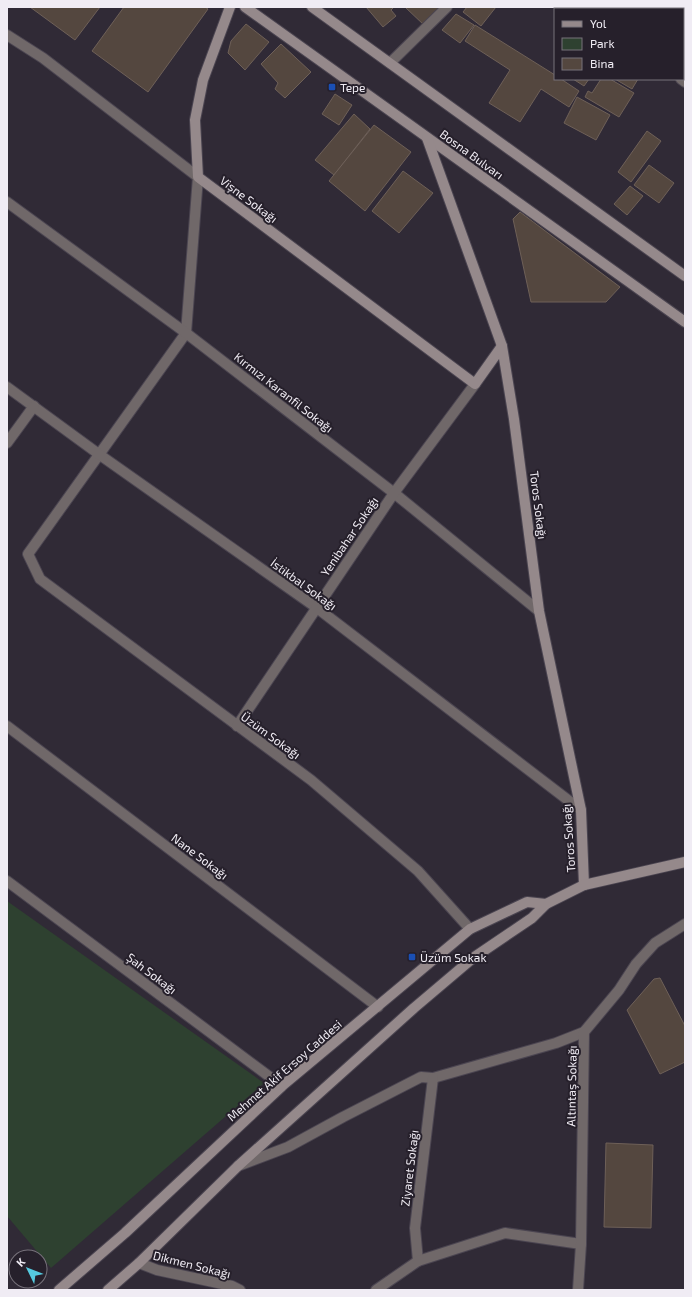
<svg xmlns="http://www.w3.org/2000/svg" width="692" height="1297" viewBox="0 0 692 1297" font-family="'Exo 2',sans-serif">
	<rect width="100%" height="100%" fill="#302a36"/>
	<path fill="#2e4130" d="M 7,901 L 264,1083 L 51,1268 L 7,1216 Z"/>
	<g fill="#54473f" stroke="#6e6058">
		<path d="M 30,7 L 100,7 L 75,40 Z"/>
		<path d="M 124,7 L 205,7 L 208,9 L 148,92 L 92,51 Z"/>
		<path d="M 366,7 L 394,7 L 391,10 L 396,16 L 383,27 Z"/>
		<path d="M 405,7 L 444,7 L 425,26 Z"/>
		<path d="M 467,7 L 496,7 L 481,26 L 463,12 Z"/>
		<path d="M 456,14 L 474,25 L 460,43 L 442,30 Z"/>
		<path d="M 246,24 L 269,42 L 245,70 L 228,53 L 231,41 Z"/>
		<path d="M 475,25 L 555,75 L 555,79 L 561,79 L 579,91 L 569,107 L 541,89 L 520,122 L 489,103 L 510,70 L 465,41 Z"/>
		<path d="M 281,44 L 311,72 L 285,98 L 275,89 L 278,83 L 261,64 Z"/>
		<path d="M 573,79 L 589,79 L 584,86 Z"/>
		<path d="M 601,79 L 610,79 L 634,93 L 619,117 L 585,97 L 588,91 L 592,93 Z"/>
		<path d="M 615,79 L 638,79 L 632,89 Z"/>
		<path d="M 335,94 L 352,105 L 339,125 L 322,114 Z"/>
		<path d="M 577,97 L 610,115 L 596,140 L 564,123 Z"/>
		<path d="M 354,114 L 370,129 L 334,175 L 315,160 Z"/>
		<path d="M 374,125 L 411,152 L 365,211 L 329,181 Z"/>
		<path d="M 647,131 L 661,141 L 631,182 L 618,172 Z"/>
		<path d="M 649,165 L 674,183 L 659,203 L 634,185 Z"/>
		<path d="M 403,171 L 433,193 L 399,233 L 372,211 Z"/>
		<path d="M 630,186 L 643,196 L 627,215 L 614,204 Z"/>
		<path d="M 520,212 L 620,287 L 606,302 L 531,302 L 513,219 Z"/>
		<path d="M 660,978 L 685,1026 L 685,1062 L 660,1074 L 627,1010 L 654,979 Z"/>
		<path d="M 606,1143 L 653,1145 L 651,1228 L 604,1227 Z"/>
	</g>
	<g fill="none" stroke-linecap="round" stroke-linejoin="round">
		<g stroke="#4b4551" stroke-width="12">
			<g id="street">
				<path d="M 577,7 L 580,9"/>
				<path d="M 7,35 L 43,58 L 198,177 L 186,333 L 28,554 L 40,579 L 311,780 L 418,871 L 470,929"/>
				<path d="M 390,63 L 447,7"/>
				<path d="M 681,79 L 685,82"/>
				<path d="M 7,202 L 186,333 L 394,493 L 539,611"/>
				<path d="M 7,387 L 100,455 L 317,608 L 581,810"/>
				<path d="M 7,443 L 34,406"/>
				<path d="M 7,726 L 378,1007"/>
				<path d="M 237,726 L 394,493 L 475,384"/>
				<path d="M 7,881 L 282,1086"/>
				<path d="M 238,1166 L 288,1147 L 343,1117 L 421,1077 L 433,1078 L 556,1043 L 584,1032"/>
				<path d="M 418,1261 L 415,1228 L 433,1078"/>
				<path d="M 139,1263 L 157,1270 L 232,1286 L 240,1290"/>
				<path d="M 376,1290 L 418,1261 L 505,1233 L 581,1244"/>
				<path d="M 578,1290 L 581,1244 L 584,1032 L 619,990 L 636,964 L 655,943 L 685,924"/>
			</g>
		</g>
		<g stroke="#4b4551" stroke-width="12">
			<g id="secondary">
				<path d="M 230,7 L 203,80 L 195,120 L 198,177 L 475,384 L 502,346"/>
				<path d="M 245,7 L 685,322"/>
				<path d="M 312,7 L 685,276"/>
				<path d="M 427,138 L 502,346 L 514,419 L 539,611 L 581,810 L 584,885"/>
				<path d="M 59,1290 L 125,1233 L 282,1086 L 470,929 L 527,902 L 546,904"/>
				<path d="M 108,1290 L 139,1263 L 238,1166 L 414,1008 L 473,958 L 532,918 L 546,904 L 584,885 L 685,862"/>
			</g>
		</g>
		<use href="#street" stroke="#706869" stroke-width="10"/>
		<use href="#secondary" stroke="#95898b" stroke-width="10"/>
	</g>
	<g fill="#1a4fb4" stroke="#26202b" stroke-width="1.5">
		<rect x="328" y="83" width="8" height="8" rx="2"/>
		<rect x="408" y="953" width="8" height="8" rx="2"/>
	</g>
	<g text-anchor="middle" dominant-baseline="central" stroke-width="4" stroke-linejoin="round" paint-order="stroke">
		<g font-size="12" fill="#f0ecf4" stroke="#26202b" text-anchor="start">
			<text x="340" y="87">Tepe</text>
			<text x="420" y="957">Üzüm Sokak</text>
		</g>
		<g font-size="12" fill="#f0ecf4" stroke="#26202b">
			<text transform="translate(472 154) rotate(36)">Bosna Bulvarı</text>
			<text transform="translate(249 199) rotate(37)">Vişne Sokağı</text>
			<text transform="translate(284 392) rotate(38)">Kırmızı Karanfil Sokağı</text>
			<text transform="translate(539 505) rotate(83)">Toros Sokağı</text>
			<text transform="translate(349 536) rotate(-56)">Yenibahar Sokağı</text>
			<text transform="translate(304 584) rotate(36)">İstikbal Sokağı</text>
			<text transform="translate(271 735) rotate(36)">Üzüm Sokağı</text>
			<text transform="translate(568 838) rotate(-94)">Toros Sokağı</text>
			<text transform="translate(200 856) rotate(37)">Nane Sokağı</text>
			<text transform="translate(152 973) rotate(37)">Şah Sokağı</text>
			<text transform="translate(284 1070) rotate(-41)">Mehmet Akif Ersoy Caddesi</text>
			<text transform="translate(571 1086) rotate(-89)">Altıntaş Sokağı</text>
			<text transform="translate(409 1168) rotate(-83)">Ziyaret Sokağı</text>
			<text transform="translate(192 1264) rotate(14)">Dikmen Sokağı</text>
		</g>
	</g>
	<rect width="692" height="1297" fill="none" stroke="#f0ecf4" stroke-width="16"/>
	<rect x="554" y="8" width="130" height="72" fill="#26202b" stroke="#77727b"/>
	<rect x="562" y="21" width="20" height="6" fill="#95898b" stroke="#77727b"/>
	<text x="590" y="28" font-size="12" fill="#f0ecf4">Yol</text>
	<rect x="562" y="38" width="20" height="12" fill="#2e4130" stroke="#77727b"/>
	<text x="590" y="48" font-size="12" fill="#f0ecf4">Park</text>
	<rect x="562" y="58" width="20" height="12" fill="#54473f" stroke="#77727b"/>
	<text x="590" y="68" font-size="12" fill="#f0ecf4">Bina</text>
	<g transform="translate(28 1269) rotate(313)"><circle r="19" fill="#26202b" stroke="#77727b"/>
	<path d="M0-3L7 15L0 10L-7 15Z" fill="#55cadf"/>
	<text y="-6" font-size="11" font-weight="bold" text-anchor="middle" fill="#f0ecf4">K</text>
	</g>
</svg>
